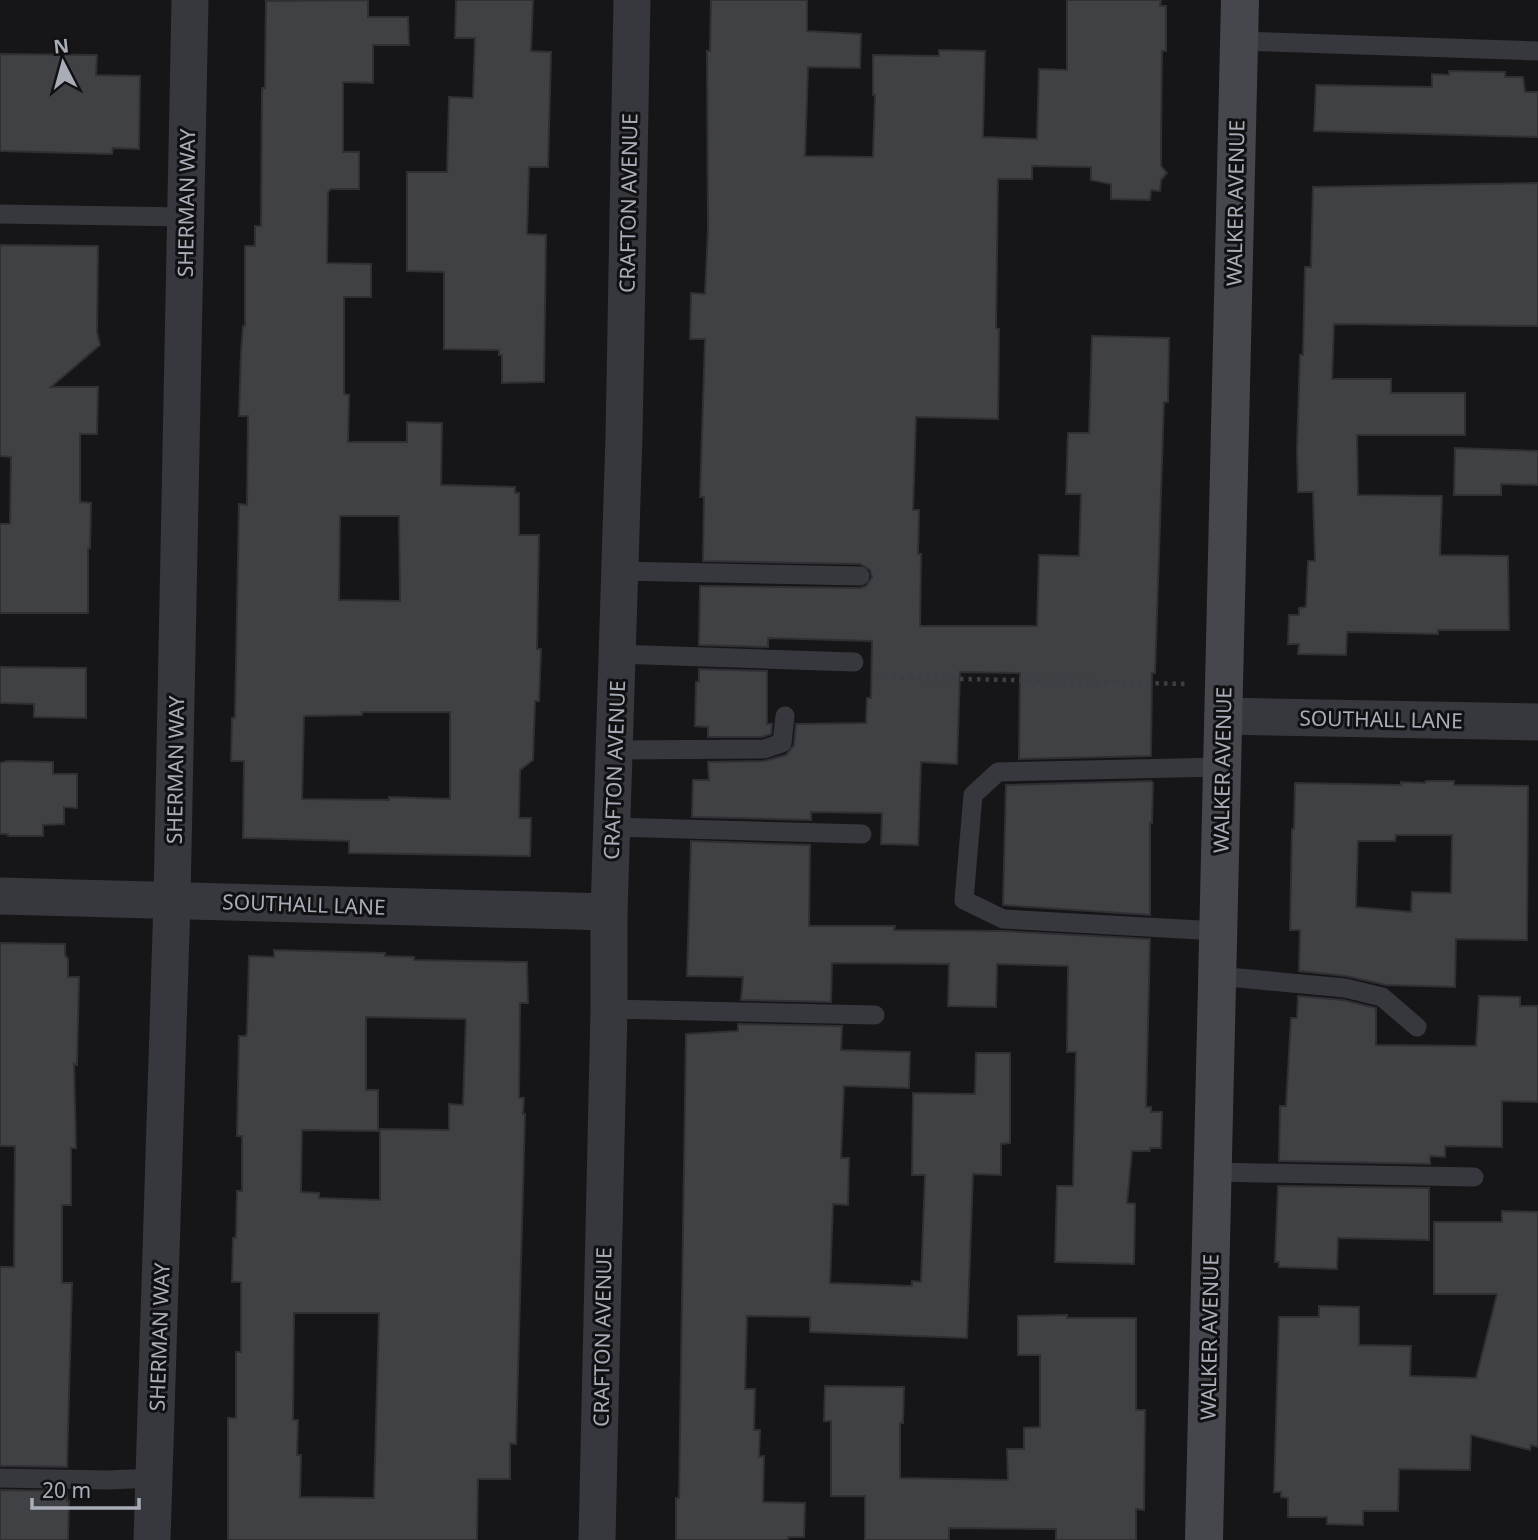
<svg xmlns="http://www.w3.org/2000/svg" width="1538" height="1540" viewBox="0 0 1538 1540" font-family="'Noto Sans',sans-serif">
	<rect width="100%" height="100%" fill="#161618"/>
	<g fill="#404145" stroke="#303034" stroke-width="2" fill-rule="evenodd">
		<path d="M 368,0 L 368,17 L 408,17 L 409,45 L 373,45 L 373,83 L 343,82 L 343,152 L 359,152 L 359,189 L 331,189 L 328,192 L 327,263 L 371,264 L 371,297 L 344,297 L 344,394 L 349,395 L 348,442 L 407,442 L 407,422 L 442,423 L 441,485 L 515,487 L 515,493 L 519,493 L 519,535 L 539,535 L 537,649 L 541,649 L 539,701 L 535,701 L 533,760 L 520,770 L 519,818 L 531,818 L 530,856 L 349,853 L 349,841 L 243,838 L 244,761 L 231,761 L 232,718 L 235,718 L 239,504 L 247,505 L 248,416 L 239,416 L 241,352 L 243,326 L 245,326 L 245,246 L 255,246 L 255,226 L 261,226 L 262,88 L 265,88 L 266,1 ZM 340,516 L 399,516 L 400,601 L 339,600 ZM 362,712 L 450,712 L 450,799 L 389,797 L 389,800 L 302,799 L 304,716 L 362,715 Z"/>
		<path d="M 456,0 L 533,0 L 531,51 L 551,52 L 548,167 L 529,167 L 527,234 L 546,235 L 544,382 L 502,383 L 502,355 L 499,355 L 499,350 L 444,349 L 444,272 L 407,271 L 407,172 L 447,172 L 449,97 L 473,98 L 475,38 L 455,38 Z"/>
		<path d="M 711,0 L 807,0 L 807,31 L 861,34 L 860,68 L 808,67 L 805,156 L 873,157 L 875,95 L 873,95 L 873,55 L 939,56 L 939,50 L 985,51 L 983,137 L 1037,139 L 1039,69 L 1067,70 L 1067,0 L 1161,0 L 1160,6 L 1166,6 L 1166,51 L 1162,51 L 1161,141 L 1161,166 L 1167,173 L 1161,180 L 1160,191 L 1151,190 L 1150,200 L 1111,199 L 1111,184 L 1091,180 L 1091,167 L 1032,166 L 1032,179 L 998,179 L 996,328 L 999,329 L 998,419 L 916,417 L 913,510 L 919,510 L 918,554 L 921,554 L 920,626 L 1037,626 L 1039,555 L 1079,556 L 1081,494 L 1066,494 L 1068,433 L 1089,433 L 1092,336 L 1169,338 L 1168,402 L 1164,402 L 1155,673 L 1152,673 L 1151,756 L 1019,759 L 1020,673 L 960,672 L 957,764 L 921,762 L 918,845 L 881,844 L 882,813 L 811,812 L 811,820 L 692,817 L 693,780 L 709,780 L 708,762 L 764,761 L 786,755 L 794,745 L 796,724 L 866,723 L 867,698 L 871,698 L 872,641 L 768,638 L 768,647 L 699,645 L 700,586 L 860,588 L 866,586 L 872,577 L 870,570 L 860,564 L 703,561 L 704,497 L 700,497 L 705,339 L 690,339 L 691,293 L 705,294 L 708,230 L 707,51 L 710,51 Z"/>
		<path d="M 0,54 L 97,55 L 96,75 L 140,76 L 139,149 L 113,148 L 112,154 L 0,151 Z"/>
		<path d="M 1449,71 L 1505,72 L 1505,77 L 1523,77 L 1525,92 L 1538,92 L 1538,137 L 1314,131 L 1316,85 L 1432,87 L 1432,74 L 1449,75 Z"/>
		<path d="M 1538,183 L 1538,326 L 1334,324 L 1332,379 L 1391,379 L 1391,393 L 1465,393 L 1465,435 L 1357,435 L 1358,495 L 1442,496 L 1440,555 L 1508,556 L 1509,630 L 1438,630 L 1438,634 L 1347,632 L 1346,655 L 1298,654 L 1299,644 L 1288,644 L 1289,615 L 1299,615 L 1299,608 L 1306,607 L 1308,561 L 1315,561 L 1313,492 L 1298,492 L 1297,449 L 1300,355 L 1303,355 L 1305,267 L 1311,267 L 1313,187 Z"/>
		<path d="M 0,245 L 98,246 L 97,332 L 100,345 L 51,387 L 98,387 L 97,434 L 80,434 L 80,502 L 91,503 L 90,548 L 88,548 L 88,613 L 0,613 L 0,524 L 10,524 L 11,457 L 0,456 Z"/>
		<path d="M 1455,448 L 1538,451 L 1538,485 L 1501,484 L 1501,495 L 1454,495 Z"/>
		<path d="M 0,667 L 86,668 L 86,718 L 34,717 L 34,704 L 0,703 Z"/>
		<path d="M 699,669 L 767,671 L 767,724 L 772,724 L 771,734 L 762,737 L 708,737 L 708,727 L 695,726 L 696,682 L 699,682 Z"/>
		<path d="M 8,761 L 53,762 L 53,774 L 77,774 L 77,808 L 64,807 L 64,824 L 43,825 L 43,836 L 8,836 L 8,834 L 0,834 L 0,763 Z"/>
		<path d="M 1151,781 L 1153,783 L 1152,823 L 1150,823 L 1150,915 L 1003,905 L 1006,785 Z"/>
		<path d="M 1426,781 L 1454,781 L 1454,785 L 1528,786 L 1527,940 L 1456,939 L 1455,987 L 1386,985 L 1346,976 L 1299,971 L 1300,930 L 1290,930 L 1292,829 L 1294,829 L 1295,783 L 1401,785 L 1401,782 L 1425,783 ZM 1396,835 L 1452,835 L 1451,893 L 1412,892 L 1411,912 L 1356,907 L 1358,841 L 1395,841 Z"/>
		<path d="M 691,841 L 810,845 L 809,926 L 895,926 L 894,930 L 1003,931 L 1150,939 L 1146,1107 L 1151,1107 L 1151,1112 L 1162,1112 L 1161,1148 L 1150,1148 L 1150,1151 L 1132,1151 L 1127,1203 L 1135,1204 L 1134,1264 L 1055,1262 L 1057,1186 L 1073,1186 L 1076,1052 L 1067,1052 L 1068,966 L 997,964 L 996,1007 L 948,1006 L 949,964 L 832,963 L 831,1002 L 741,1000 L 743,977 L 687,976 Z"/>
		<path d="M 0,943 L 65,944 L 65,955 L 68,959 L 68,977 L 79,977 L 77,1065 L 74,1064 L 76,1148 L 71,1148 L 71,1205 L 62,1205 L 62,1283 L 72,1283 L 67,1467 L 0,1466 L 0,1267 L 14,1267 L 15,1146 L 0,1146 Z"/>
		<path d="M 274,950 L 385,953 L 385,956 L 414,957 L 414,960 L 527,962 L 528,1003 L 520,1003 L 519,1098 L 524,1098 L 523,1114 L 525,1114 L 516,1444 L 510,1443 L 510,1479 L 478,1479 L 477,1540 L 228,1540 L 228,1418 L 236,1418 L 236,1352 L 241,1352 L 241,1282 L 232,1282 L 233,1238 L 236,1238 L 237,1191 L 242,1191 L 242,1136 L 237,1136 L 239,1036 L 246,1036 L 247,1032 L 249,956 L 274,957 ZM 366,1017 L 466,1019 L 463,1105 L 449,1104 L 449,1130 L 380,1129 L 380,1200 L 319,1198 L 319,1193 L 301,1192 L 302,1130 L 378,1131 L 378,1090 L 366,1090 ZM 294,1313 L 379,1313 L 374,1498 L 300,1497 L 301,1455 L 297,1455 L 298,1420 L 293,1420 Z"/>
		<path d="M 1298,996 L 1343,1000 L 1376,1008 L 1376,1045 L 1476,1046 L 1479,996 L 1520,997 L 1520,1006 L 1538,1006 L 1538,1102 L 1502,1101 L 1502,1147 L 1445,1146 L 1445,1157 L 1430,1156 L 1430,1164 L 1279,1161 L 1280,1106 L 1286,1106 L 1291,1018 L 1297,1018 Z"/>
		<path d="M 738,1024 L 842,1026 L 841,1050 L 910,1052 L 909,1088 L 844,1086 L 841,1158 L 849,1158 L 848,1205 L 833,1204 L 830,1283 L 912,1286 L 912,1281 L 921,1282 L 925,1175 L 912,1175 L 913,1093 L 975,1094 L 976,1053 L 1010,1053 L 1010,1143 L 1001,1144 L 1001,1175 L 973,1174 L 967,1338 L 810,1332 L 810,1317 L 747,1316 L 745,1389 L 755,1389 L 754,1430 L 760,1430 L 759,1457 L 764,1456 L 763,1502 L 805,1503 L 804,1537 L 788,1537 L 788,1540 L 676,1540 L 676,1498 L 679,1498 L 686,1034 L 738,1031 Z"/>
		<path d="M 1278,1186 L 1429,1188 L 1429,1240 L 1338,1238 L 1337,1269 L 1279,1267 L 1279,1262 L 1275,1262 Z"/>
		<path d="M 1502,1211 L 1538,1212 L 1538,1447 L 1531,1445 L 1530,1450 L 1471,1435 L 1470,1470 L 1399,1469 L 1398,1511 L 1363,1511 L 1363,1525 L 1327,1524 L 1327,1517 L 1288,1517 L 1288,1498 L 1281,1497 L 1281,1492 L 1274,1492 L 1279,1317 L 1319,1317 L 1319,1306 L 1359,1307 L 1359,1345 L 1411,1346 L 1410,1376 L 1476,1378 L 1497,1294 L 1434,1294 L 1434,1222 L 1502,1222 Z"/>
		<path d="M 1067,1315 L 1067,1318 L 1136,1318 L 1136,1410 L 1145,1410 L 1144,1510 L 1136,1509 L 1136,1540 L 1056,1540 L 1056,1529 L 949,1528 L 949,1540 L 865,1540 L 865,1496 L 831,1496 L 831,1421 L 824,1421 L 825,1386 L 904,1387 L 903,1423 L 900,1423 L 900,1478 L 1008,1480 L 1007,1449 L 1024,1449 L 1024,1428 L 1040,1427 L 1040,1355 L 1018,1355 L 1018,1316 Z"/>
		<path d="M 0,1490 L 67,1491 L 67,1501 L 69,1501 L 68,1540 L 0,1540 Z"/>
	</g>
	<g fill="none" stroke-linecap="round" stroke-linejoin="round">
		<path stroke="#3d3f44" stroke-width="4.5" stroke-dasharray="3.5 5" stroke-linecap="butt" d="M 875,677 L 1188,684"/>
		<g stroke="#37383d" stroke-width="19">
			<path d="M 1239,41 L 1538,51"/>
			<path d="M 0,214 L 186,217"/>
			<path d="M 618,571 L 860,576"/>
			<path d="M 616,654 L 854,662"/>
			<path d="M 614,750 L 764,749 L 782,743 L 785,716"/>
			<path d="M 612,827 L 862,834"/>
			<path d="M 1218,931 L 1003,919 L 964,900 L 973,795 L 998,772 L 1222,767"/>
			<path d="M 1217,976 L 1345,988 L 1382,997 L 1417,1027"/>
			<path d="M 609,1009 L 875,1015"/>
			<path d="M 1213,1172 L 1474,1177"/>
			<path d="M 0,1478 L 108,1480 L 154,1478"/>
		</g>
		<g stroke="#37383d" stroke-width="37">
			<path d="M 1223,716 L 1538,722"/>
			<path d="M 0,896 L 609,912"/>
			<path d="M 152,1540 L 172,900 L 190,0"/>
			<path d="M 597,1540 L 609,1009 L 609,912 L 624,436 L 632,0"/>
		</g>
		<path stroke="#45474d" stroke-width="38" d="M 1204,1540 L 1240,0"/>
	</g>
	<g text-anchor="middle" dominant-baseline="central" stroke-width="6" stroke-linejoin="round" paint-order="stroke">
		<g font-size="21" fill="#a8adb8" stroke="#111113">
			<text transform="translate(186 203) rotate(-89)">SHERMAN WAY</text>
			<text transform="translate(628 203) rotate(-89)">CRAFTON AVENUE</text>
			<text transform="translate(1235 203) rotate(-89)">WALKER AVENUE</text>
			<text transform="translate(1381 719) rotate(1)">SOUTHALL LANE</text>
			<text transform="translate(175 770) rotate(-89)">SHERMAN WAY</text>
			<text transform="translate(614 770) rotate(-88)">CRAFTON AVENUE</text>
			<text transform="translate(1222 770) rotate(-89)">WALKER AVENUE</text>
			<text transform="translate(304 904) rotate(2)">SOUTHALL LANE</text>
			<text transform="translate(159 1337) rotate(-88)">SHERMAN WAY</text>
			<text transform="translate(602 1337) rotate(-89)">CRAFTON AVENUE</text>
			<text transform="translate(1209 1337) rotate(-89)">WALKER AVENUE</text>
		</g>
	</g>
	<g transform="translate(63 63) rotate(354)" stroke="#111113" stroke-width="5" paint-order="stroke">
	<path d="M0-5L12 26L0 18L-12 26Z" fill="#a8adb8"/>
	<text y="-10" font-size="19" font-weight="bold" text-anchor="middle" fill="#a8adb8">N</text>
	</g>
	<path d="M32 1498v10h107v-10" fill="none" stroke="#a8adb8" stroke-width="3.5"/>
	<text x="42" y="1498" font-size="21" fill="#a8adb8" stroke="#111113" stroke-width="5" paint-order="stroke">20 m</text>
</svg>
